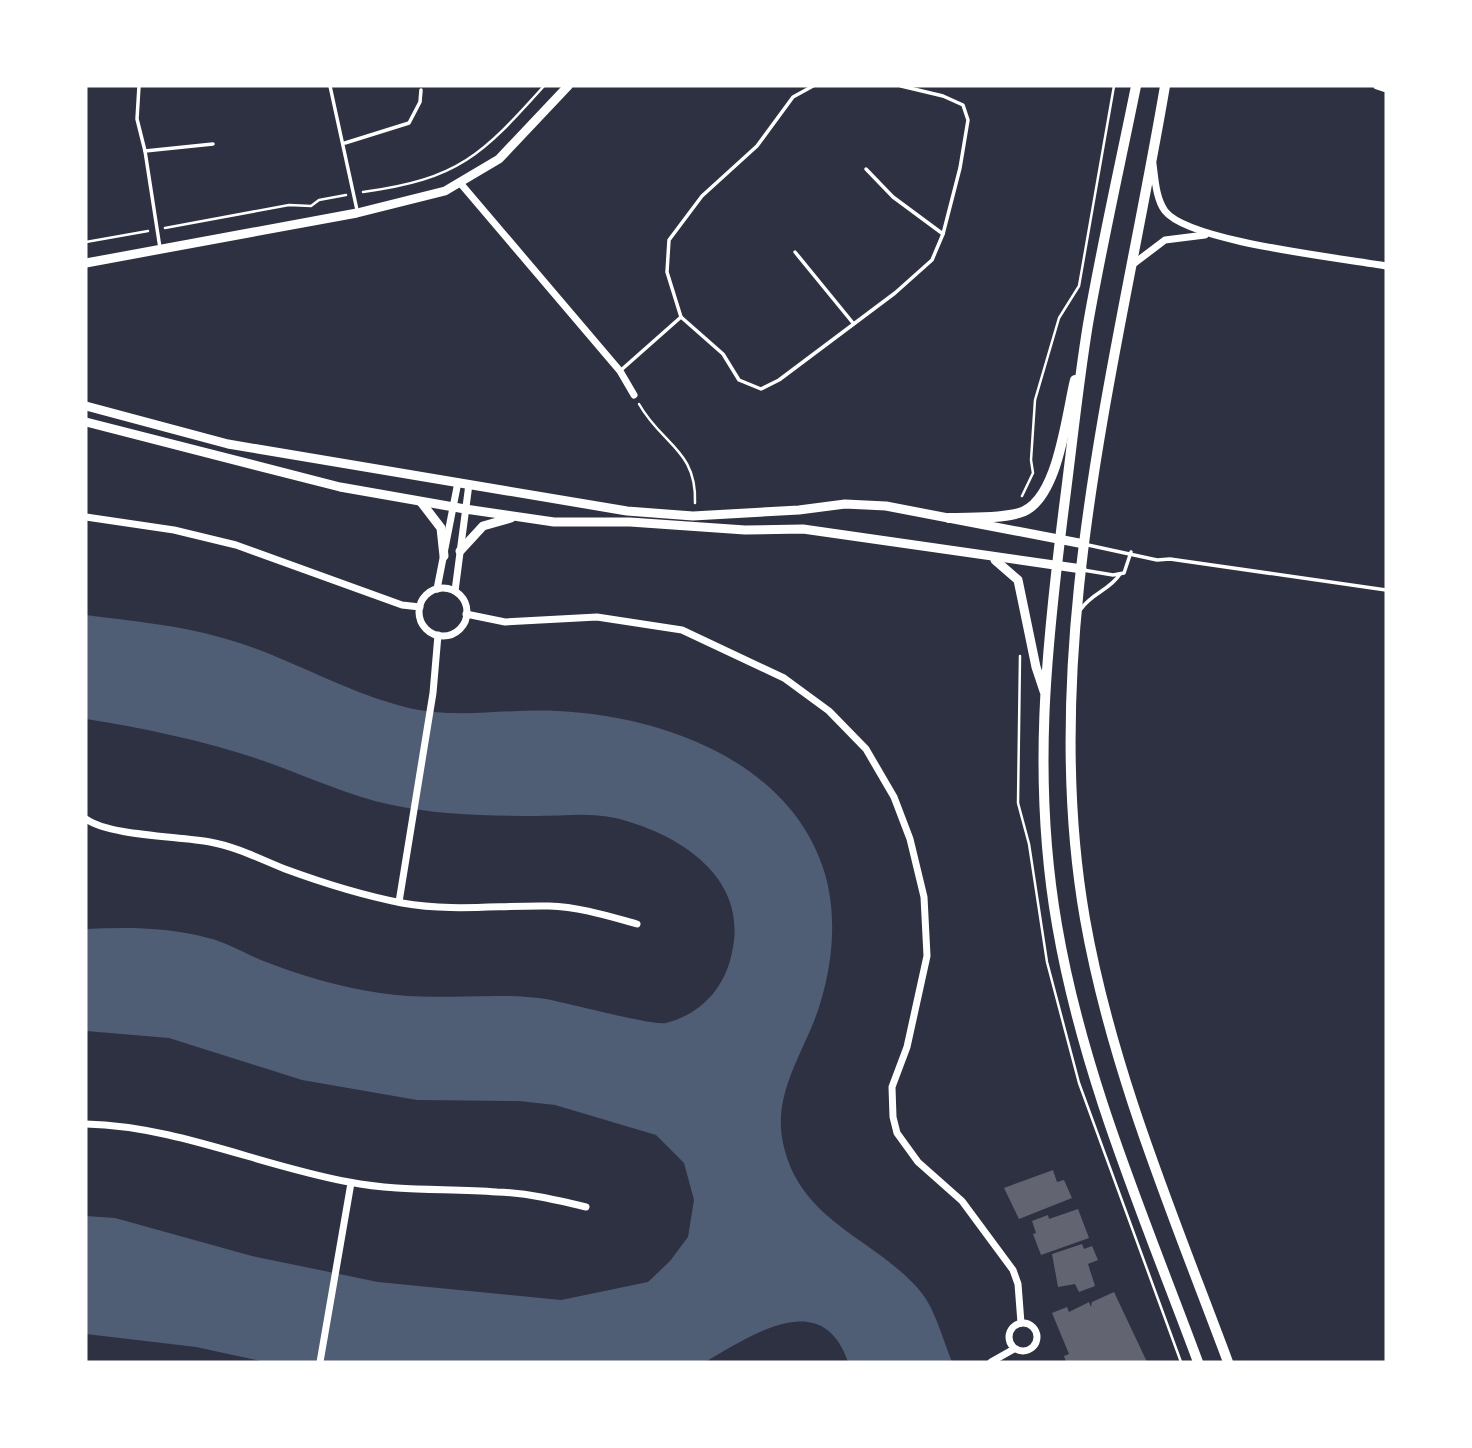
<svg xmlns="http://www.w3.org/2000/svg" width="1472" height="1448" viewBox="0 0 1472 1448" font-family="Mulish,sans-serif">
	<rect width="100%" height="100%" fill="#2d3142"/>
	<path fill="#4f5d75" d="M 86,615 C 131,621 179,625 223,638 C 285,655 342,691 405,707 C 457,720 506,708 558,711 C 663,716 792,762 825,874 C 837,916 833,962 820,1004 C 806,1051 772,1091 783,1143 C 800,1223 875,1237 921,1292 C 936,1311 943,1340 952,1362 L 848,1362 C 822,1285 749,1337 705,1362 L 265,1362 L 196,1347 L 86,1334 L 86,1216 L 115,1218 L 252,1256 L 378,1282 L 561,1300 L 648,1282 L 670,1261 L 688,1237 L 694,1200 L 684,1163 L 656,1135 L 555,1105 L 519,1101 L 417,1100 L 302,1080 L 169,1038 L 86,1031 L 86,929 C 126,927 169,927 208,938 C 226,942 244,953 261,960 C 299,975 340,987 380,993 C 435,1002 491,991 546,999 C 568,1003 653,1026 666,1023 C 704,1013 727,985 733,947 C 746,875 677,833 615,818 C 588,812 563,816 536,816 C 487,816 439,815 392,805 C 344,795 301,773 255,758 C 200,740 143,728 86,719 Z"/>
	<g fill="#626471">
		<path d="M 1053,1170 L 1057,1182 L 1064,1180 L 1072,1198 L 1019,1219 L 1004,1188 Z"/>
		<path d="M 1078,1209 L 1089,1238 L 1041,1255 L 1033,1234 L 1036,1233 L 1032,1221 L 1048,1215 L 1049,1219 Z"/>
		<path d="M 1082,1244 L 1084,1249 L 1092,1246 L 1098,1260 L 1088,1264 L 1095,1286 L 1079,1292 L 1075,1284 L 1058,1287 L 1052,1254 Z"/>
		<path d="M 1114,1292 L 1147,1362 L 1066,1362 L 1064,1356 L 1069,1354 L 1052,1313 L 1067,1307 L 1069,1312 L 1089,1302 L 1091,1307 L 1092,1302 Z"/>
	</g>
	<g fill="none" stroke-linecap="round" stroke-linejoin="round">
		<g stroke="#fff" stroke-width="2.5">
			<path d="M 363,192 C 459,179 482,155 544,86"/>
			<path d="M 165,228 L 289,205 L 311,206 L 319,200 L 346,195"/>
			<path d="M 86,242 L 148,231"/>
			<path d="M 639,404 C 662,445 697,450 695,503"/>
			<path d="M 1022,496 L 1033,473 L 1031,460 L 1035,400 L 1059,318 L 1079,286 L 1114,86"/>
			<path d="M 1020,656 L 1018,803 L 1029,844 L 1047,962 L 1079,1083 L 1181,1362"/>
		</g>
		<g stroke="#fff" stroke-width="3.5">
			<path d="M 139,86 L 137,119 L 145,151 L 160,248"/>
			<path d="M 330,86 L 357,210"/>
			<path d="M 813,86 L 793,97 L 757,146 L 702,196 L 669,240 L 667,272 L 681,317 L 723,354 L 739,380 L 761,389 L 779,380 L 895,293 L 932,260 L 943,234 L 960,168 L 968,120 L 963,105 L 943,96 L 901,86"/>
			<path d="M 345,143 L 409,123 L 420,102 L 421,90"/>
			<path d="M 145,151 L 213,144"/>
			<path d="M 866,169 L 893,197 L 943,234"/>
			<path d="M 795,252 L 853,323"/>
			<path d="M 620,371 L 681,317"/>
			<path d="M 1088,545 L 1157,560 L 1170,559 L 1386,590"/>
			<path d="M 1083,570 L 1113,575 L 1124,573 L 1131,552"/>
			<path d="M 1081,609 C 1092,593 1110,590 1120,574"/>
		</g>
		<g stroke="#fff" stroke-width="7">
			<path d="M 1377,86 L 1386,89"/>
			<path d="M 1153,164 C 1155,179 1156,199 1165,211 C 1189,242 1342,258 1386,266"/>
			<path d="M 461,184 L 620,371 L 634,395"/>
			<path d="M 1132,265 L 1165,240 L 1205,235"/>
			<path d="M 86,517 L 174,530 L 236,545 L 402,605 L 420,607"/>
			<circle cx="443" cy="612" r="24"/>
			<path d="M 437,589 L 458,482"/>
			<path d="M 455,591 L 469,484"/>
			<path d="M 466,614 L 505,622 L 597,617 L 682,630 L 784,678 L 829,711 L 866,749 L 894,797 L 910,839 L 924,897 L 927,956 L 907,1047 L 892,1087 L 893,1117 L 897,1133 L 918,1162 L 962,1201 L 1013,1270 L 1018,1284 L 1021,1323"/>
			<path d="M 86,819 C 110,836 178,836 210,842 C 237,847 260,859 285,869 C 323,883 361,895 402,903 C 452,912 499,905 549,906 C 580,907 608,916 637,924"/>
			<path d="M 399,902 L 433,693 L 438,635"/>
			<path d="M 86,1124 C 176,1126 261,1166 349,1182 C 400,1192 447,1188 497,1192 C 528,1193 557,1200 586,1207"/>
			<circle cx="1023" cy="1337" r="14"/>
			<path d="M 320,1362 L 351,1183"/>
			<path d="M 991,1362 L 1014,1349"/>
		</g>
		<g stroke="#fff" stroke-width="9">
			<path d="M 86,263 L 357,213 L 445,191 L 499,159 L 568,86"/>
			<path d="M 86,406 L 228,444 L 627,511 L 693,516 L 799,510 L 845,504 L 886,506 L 1084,544"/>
			<path d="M 86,422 L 340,487 L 465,509 L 554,522 L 630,522 L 745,530 L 803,529 L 1082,569"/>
			<path d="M 421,502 L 441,528 L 444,556"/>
			<path d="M 460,551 L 483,526 L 511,518"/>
			<path d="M 995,560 L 1018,580 L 1036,667 L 1044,691"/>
		</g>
		<g stroke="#fff" stroke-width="10">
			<path d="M 1136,86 C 1120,165 1102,244 1088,324 C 1078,385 1072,446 1064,507 C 1046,650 1032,781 1057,925 C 1083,1077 1145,1219 1198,1362"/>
			<path d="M 1165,86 C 1119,356 1037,645 1085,919 C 1112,1072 1174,1217 1228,1362"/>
			<path d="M 949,518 C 971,517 997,519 1019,513 C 1058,503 1066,416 1075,380"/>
		</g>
	</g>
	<rect width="1472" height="1448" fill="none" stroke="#ffffff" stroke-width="175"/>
</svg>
